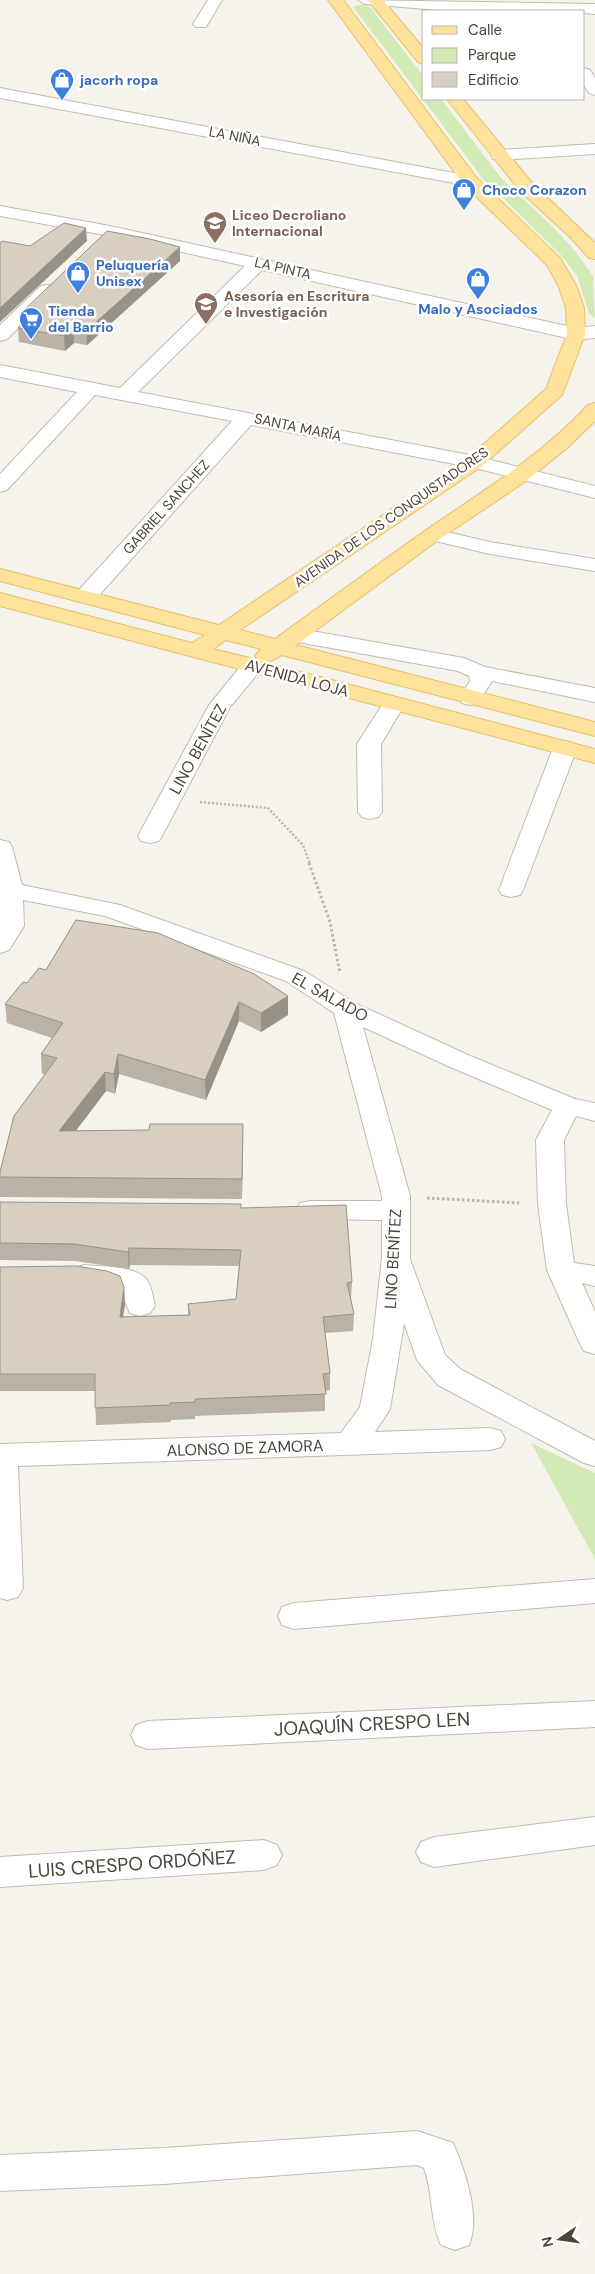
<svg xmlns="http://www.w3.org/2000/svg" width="595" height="2274" viewBox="0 0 595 2274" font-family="'DM Sans',sans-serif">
	<rect width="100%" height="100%" fill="#f6f3ec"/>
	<g fill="#d2eab5">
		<path d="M 363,4 L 371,8 L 424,77 L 424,99 L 441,99 L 501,178 L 554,228 L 576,252 L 593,276 L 595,318 L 589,314 L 577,276 L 560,254 L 484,180 L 353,7 Z"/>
		<path d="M 531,1443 L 595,1473 L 595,1559 Z"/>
	</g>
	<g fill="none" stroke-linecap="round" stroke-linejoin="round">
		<g stroke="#c2bbae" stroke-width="2">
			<g id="minor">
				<path d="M 208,0 L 222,0 L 206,27 L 196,27 L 193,24 Z"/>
				<path d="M 358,0 L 595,4 L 595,14 L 584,13 L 584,11 L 451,11 L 365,4 Z"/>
				<path d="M 584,68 L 590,70 L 595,78 L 595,95 L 589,93 L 584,85 Z"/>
				<path d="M 0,88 L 470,176 L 476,177 L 478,181 L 476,185 L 470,186 L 0,98 Z"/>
				<path d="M 595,144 L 595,154 L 499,160 L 493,159 L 491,155 L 493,151 L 499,150 Z"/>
				<path d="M 0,206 L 110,226 L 576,328 L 595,326 L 595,338 L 576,340 L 262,270 L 138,392 L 475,456 L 595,486 L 595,498 L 475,468 L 251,425 L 94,601 L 86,602 L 78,601 L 75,596 L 78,591 L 232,421 L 95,395 L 7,490 L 0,492 L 0,474 L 77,392 L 0,377 L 0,365 L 120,388 L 245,266 L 110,236 L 0,216 Z"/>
				<path d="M 47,285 L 53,286 L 56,290 L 53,294 L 7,339 L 0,341 L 0,325 L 41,286 Z"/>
				<path d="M 434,529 L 490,542 L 595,559 L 595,571 L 490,554 L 427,539 L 424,535 L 427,531 Z"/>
				<path d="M 295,628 L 464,658 L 485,667 L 595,688 L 595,702 L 492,681 L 478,703 L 470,705 L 462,703 L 459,698 L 470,681 L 469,676 L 458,671 L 287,640 L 284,635 L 287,630 Z"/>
				<path d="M 253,659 L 261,661 L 264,666 L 230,707 L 162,836 L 159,841 L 150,843 L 141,841 L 138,836 L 209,705 L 245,661 Z"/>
				<path d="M 394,697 L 402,699 L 405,704 L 381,744 L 382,812 L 378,817 L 370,819 L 362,817 L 358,812 L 357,744 L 386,699 Z"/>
				<path d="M 565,741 L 573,743 L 577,748 L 523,890 L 520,895 L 511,897 L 502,895 L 499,890 L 553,748 L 557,743 Z"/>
				<path d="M 0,840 L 9,842 L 12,847 L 22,885 L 120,905 L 304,971 L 355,1003 L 468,1055 L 575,1099 L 595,1103 L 595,1121 L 576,1116 L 564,1140 L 566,1204 L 574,1263 L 595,1266 L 595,1286 L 582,1283 L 595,1312 L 595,1354 L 584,1351 L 580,1344 L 547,1270 L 538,1204 L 536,1140 L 552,1110 L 450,1067 L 363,1027 L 410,1196 L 410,1259 L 445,1355 L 460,1369 L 595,1441 L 595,1466 L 584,1463 L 438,1385 L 417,1360 L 404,1323 L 390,1409 L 375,1432 L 490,1428 L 501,1431 L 505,1439 L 501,1447 L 490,1450 L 18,1466 L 23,1588 L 18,1597 L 7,1600 L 0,1598 L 0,1444 L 341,1433 L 360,1407 L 373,1339 L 382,1258 L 382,1220 L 310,1219 L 300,1217 L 296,1210 L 300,1203 L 310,1201 L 382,1201 L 382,1196 L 334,1013 L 286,981 L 105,916 L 23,900 L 24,926 L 9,950 L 0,953 Z"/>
				<path d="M 84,1265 C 101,1267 134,1265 146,1279 C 152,1286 153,1298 155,1306 L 150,1313 L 140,1316 L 130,1313 L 119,1289 L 74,1282 L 69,1275 L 74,1268 Z"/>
				<path d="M 595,1579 L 595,1603 L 294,1629 L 282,1625 L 278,1616 L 282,1607 L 294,1603 Z"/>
				<path d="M 595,1701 L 595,1727 L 148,1749 L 136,1745 L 131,1735 L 136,1725 L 148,1721 Z"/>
				<path d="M 595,1817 L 595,1845 L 434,1867 L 421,1862 L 416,1852 L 421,1842 L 434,1837 Z"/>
				<path d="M 264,1840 L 277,1845 L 282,1855 L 277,1865 L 264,1870 L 0,1887 L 0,1857 Z"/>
				<path d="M 417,2131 L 453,2143 C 465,2170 481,2217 469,2245 L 455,2250 L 441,2245 C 430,2221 433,2193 424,2168 L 417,2165 L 164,2184 L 0,2191 L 0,2155 L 164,2148 Z"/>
			</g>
		</g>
		<g stroke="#e6c16a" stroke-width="2">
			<g id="major">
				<path d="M 328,0 L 343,0 L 476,177 L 560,258 L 577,287 L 584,308 L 585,334 L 562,395 L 482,466 L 240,630 L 275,639 C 325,603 375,566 426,530 C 483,491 541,456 588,405 L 595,403 L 595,421 L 566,449 L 526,481 L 441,538 L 296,645 L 595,722 L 595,736 L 282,655 L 267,663 L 595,749 L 595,763 L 0,606 L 0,593 L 192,643 L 205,635 L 0,581 L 0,569 L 219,625 L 468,458 L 546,389 L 567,334 L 566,308 L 559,287 L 547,265 L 464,185 ZM 226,640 L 261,649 L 255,656 L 258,660 L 213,649 Z"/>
				<path d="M 368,0 L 383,0 L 424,49 L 424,64 L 418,62 Z"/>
				<path d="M 447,99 L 463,99 L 533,184 L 595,243 L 595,259 L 589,258 L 571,238 L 521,192 Z"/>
			</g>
		</g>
		<path stroke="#c4b79f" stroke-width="2.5" stroke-dasharray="2 2" stroke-linecap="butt" d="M 200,802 L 268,808 L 303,845 L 310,864"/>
		<g stroke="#c4b79f" stroke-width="3" stroke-dasharray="2.5 2.5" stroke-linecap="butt">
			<path d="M 309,863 L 330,922 L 340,973"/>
			<path d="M 427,1198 L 521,1203"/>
		</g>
		<use href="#minor" fill="#fff" fill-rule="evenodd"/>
		<use href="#major" fill="#ffe39c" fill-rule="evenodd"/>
	</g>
	<g fill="#bab2a6">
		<path d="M 180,261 L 87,345 L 74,343 L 65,351 L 19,342 L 18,328 L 21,324 L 21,313 Z"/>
		<path d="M 76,920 L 288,1015 L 261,1032 L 239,1021 L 206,1100 L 119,1074 L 115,1094 L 106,1091 L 76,1131 L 149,1130 L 243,1124 L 242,1199 L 0,1197 L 0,1172 L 45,1074 L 42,1074 L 41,1054 L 52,1038 L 7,1023 L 5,1004 L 27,983 L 46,970 Z"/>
		<path d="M 0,1202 L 241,1208 L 352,1282 L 351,1299 L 354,1314 L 353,1331 L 325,1333 L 330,1373 L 330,1390 L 325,1391 L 325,1411 L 195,1416 L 195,1419 L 171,1420 L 171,1422 L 96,1425 L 95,1391 L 0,1391 L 0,1267 L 124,1287 L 125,1304 L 123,1317 L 188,1315 L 188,1304 L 236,1299 L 239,1266 L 130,1265 L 129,1269 L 75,1261 L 0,1260 Z"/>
	</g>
	<g fill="#979187">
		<path d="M 86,228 L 87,241 L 0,322 L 0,308 Z"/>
		<path d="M 180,247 L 180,261 L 87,345 L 86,331 Z"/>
		<path d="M 74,328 L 74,343 L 65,351 L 64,336 Z"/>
		<path d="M 288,996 L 288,1015 L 261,1032 L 261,1013 Z"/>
		<path d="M 239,1002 L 239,1021 L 206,1100 L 205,1080 Z"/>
		<path d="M 118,1054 L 119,1074 L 115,1094 L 114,1074 Z"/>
		<path d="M 105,1072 L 106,1091 L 60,1151 L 59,1131 Z"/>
		<path d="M 243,1124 L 243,1144 L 242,1199 L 242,1179 Z"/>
		<path d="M 129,1248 L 130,1265 L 129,1269 L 128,1252 Z"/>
		<path d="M 124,1287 L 125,1304 L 120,1334 L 120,1317 Z"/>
	</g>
	<g fill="#d8cfc1" stroke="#979187">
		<path d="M 64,223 L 86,228 L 0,308 L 0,243 L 2,241 L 30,246 Z"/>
		<path d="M 107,231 L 150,239 L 180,247 L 86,331 L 74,328 L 64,336 L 18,328 L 29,315 L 21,313 Z"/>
		<path d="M 76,920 L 158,933 L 254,974 L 288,996 L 261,1013 L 239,1002 L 205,1080 L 118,1054 L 114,1074 L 105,1072 L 59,1131 L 149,1130 L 150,1124 L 243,1124 L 242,1179 L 0,1177 L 0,1172 L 14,1116 L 57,1058 L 41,1054 L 63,1023 L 5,1004 L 23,982 L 27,983 L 39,968 L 46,970 Z"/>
		<path d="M 0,1202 L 241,1204 L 241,1208 L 346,1205 L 352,1282 L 347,1283 L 354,1314 L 323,1317 L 330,1373 L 323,1374 L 326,1394 L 195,1399 L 195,1402 L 170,1403 L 170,1405 L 95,1408 L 95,1374 L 0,1374 L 0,1267 L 76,1266 L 107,1271 L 120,1276 L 124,1287 L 120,1317 L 190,1315 L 188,1304 L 236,1299 L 241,1250 L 129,1248 L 128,1252 L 74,1244 L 0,1243 Z"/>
	</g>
	<defs>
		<g id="shop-pin" transform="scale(1.25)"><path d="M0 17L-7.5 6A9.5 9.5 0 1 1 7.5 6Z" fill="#3f7fe0" stroke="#fff"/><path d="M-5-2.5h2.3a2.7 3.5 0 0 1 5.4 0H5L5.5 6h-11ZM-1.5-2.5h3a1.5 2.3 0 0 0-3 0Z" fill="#fff"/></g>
		<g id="school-pin" transform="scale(1.25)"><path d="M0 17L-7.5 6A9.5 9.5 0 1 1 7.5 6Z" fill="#8d6e63" stroke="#fff"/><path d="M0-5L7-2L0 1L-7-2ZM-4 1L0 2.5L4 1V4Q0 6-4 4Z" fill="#fff"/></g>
		<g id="supermarket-pin" transform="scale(1.25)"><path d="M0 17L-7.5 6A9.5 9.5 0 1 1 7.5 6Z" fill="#3f7fe0" stroke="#fff"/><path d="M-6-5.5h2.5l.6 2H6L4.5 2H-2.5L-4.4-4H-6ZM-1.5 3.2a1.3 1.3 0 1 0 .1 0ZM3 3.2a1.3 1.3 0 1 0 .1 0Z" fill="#fff"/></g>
	</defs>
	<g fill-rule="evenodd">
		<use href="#shop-pin" x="62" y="80"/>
		<use href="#shop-pin" x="464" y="190"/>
		<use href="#school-pin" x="215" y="223"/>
		<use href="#shop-pin" x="78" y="273"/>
		<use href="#shop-pin" x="478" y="279"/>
		<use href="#school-pin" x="206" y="304"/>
		<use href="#supermarket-pin" x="31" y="319"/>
	</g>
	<g text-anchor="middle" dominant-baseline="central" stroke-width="5" stroke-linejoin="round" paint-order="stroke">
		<g font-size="14" font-weight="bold" fill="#366cbe" stroke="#fff" text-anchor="start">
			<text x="80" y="80">jacorh ropa</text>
			<text x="482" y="190">Choco Corazon</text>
			<text x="96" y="265">Peluquería<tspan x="96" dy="16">Unisex</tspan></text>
			<text x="478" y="309" text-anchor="middle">Malo y Asociados</text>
			<text x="48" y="311">Tienda<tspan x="48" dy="16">del Barrio</tspan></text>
		</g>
		<g font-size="14" fill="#4b4439" stroke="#fff">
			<text transform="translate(235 136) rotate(11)">LA NIÑA</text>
			<text transform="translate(283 268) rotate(13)">LA PINTA</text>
			<text transform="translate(298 427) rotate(12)">SANTA MARÍA</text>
			<text transform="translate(166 507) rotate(-48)">GABRIEL SANCHEZ</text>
			<text transform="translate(391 517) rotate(-35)">AVENIDA DE LOS CONQUISTADORES</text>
		</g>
		<g font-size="14" font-weight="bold" fill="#785e54" stroke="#fff" text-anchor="start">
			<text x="232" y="215">Liceo Decroliano<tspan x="232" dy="16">Internacional</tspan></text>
			<text x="224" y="296">Asesoría en Escritura<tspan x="224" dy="16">e Investigación</tspan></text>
		</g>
		<g font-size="16" fill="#4b4439" stroke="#fff">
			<text transform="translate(297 678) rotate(15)">AVENIDA LOJA</text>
			<text transform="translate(198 749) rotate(-61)">LINO BENÍTEZ</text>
			<text transform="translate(330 997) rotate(29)">EL SALADO</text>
			<text transform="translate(393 1259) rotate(-87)">LINO BENÍTEZ</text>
			<text transform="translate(245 1448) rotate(-2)">ALONSO DE ZAMORA</text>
		</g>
		<g font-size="19" fill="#4b4439" stroke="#fff">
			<text transform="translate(372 1724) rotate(-3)">JOAQUÍN CRESPO LEN</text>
			<text transform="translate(132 1864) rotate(-4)">LUIS CRESPO ORDÓÑEZ</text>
		</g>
	</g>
	<rect x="422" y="10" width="162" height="90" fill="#ffffff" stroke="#b7b4b0"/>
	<rect x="432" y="26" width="25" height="8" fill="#ffe39c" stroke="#b7b4b0"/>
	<text x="468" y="35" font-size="15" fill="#4b4439">Calle</text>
	<rect x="432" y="48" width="25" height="15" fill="#d2eab5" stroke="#b7b4b0"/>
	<text x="468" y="60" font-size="15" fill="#4b4439">Parque</text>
	<rect x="432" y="72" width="25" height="15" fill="#d8cfc1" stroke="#b7b4b0"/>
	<text x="468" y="85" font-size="15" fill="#4b4439">Edificio</text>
	<g transform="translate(560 2239) rotate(257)" stroke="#ffffff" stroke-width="4" paint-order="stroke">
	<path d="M0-4L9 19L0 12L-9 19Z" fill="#4b4439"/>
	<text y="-8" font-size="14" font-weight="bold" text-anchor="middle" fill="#4b4439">N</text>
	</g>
</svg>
